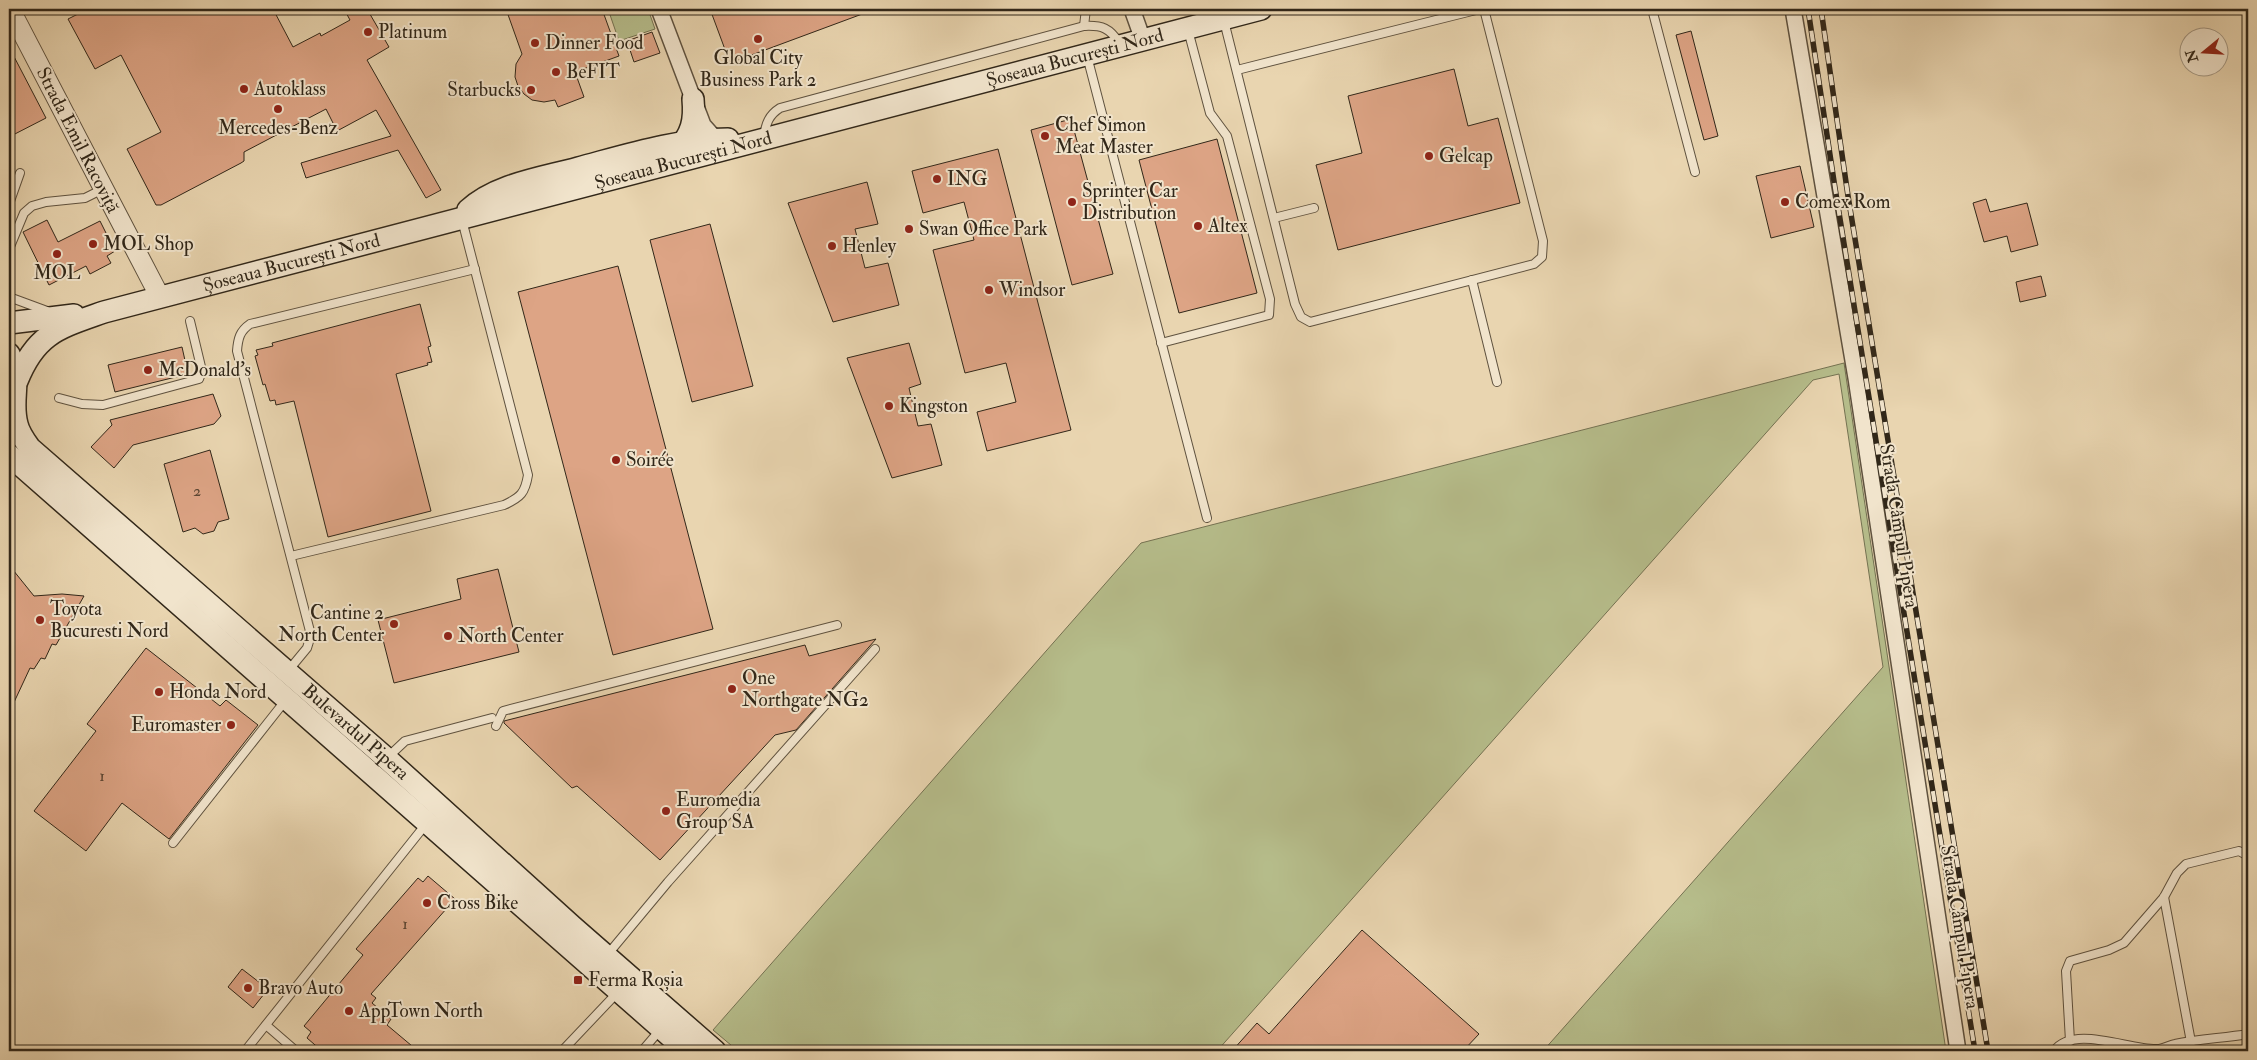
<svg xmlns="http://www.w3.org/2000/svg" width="2257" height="1060" viewBox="0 0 2257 1060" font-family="'IM FELL Double Pica',serif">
	<rect width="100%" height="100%" fill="#e9d5b0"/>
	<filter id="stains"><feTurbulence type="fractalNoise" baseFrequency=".004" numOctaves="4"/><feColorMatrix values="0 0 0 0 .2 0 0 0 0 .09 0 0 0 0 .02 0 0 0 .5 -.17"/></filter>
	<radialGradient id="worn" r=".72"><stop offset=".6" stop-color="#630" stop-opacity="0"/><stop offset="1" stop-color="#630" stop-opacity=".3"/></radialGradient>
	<g fill="#b6bd8b" stroke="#747252">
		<path d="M 608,9 L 648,9 L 655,29 L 619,41 Z"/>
		<path d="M 1844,363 L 1946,1051 L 1543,1051 L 1883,667 L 1839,374 L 1813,380 L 1217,1051 L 738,1051 L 713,1030 L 1141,543 Z"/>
	</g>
	<g fill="#dda485" stroke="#312719">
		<path d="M 88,9 L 273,9 L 293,47 L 320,33 L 321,36 L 350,20 L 344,9 L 367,9 L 389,47 L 367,60 L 441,190 L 426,198 L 398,150 L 306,178 L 301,163 L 391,136 L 376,110 L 337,131 L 326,109 L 244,152 L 244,161 L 241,163 L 161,205 L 156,205 L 127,149 L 161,132 L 121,55 L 95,69 L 68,19 Z"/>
		<path d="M 506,9 L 602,9 L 619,56 L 575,72 L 584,97 L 558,107 L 555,100 L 544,102 L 532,100 L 524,94 L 518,86 L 515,77 L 516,64 L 522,54 Z"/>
		<path d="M 710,9 L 873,9 L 873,10 L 730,63 Z"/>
		<path d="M 1691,31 L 1718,136 L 1704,140 L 1676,35 Z"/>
		<path d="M 652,32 L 660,53 L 634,62 L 627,41 Z"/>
		<path d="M 9,47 L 46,118 L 9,137 Z"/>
		<path d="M 1454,69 L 1468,126 L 1498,118 L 1520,203 L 1338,250 L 1316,165 L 1362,153 L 1348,96 Z"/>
		<path d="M 1071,119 L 1113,274 L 1072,285 L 1031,130 Z"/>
		<path d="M 1217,139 L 1257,293 L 1179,313 L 1139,160 Z"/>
		<path d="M 998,149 L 1071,430 L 987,451 L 977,412 L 1016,402 L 1006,363 L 965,373 L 933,250 L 974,240 L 964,202 L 923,213 L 912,171 Z"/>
		<path d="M 1800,166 L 1814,227 L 1771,238 L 1756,176 Z"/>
		<path d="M 867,182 L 878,224 L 855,229 L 865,268 L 888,263 L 899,305 L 833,322 L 788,203 Z"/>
		<path d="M 1986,199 L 1990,212 L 2027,203 L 2038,245 L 2011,252 L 2007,236 L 1984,242 L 1973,203 Z"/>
		<path d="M 47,220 L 58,242 L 100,221 L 115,251 L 107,256 L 111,263 L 90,274 L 86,266 L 49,285 L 23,232 Z"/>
		<path d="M 710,224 L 753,386 L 692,402 L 650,240 Z"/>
		<path d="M 618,266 L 713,629 L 613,655 L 518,292 Z"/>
		<path d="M 2041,276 L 2046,296 L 2020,302 L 2016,282 Z"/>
		<path d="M 420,304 L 431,346 L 428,347 L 432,362 L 427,363 L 428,365 L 396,374 L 431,511 L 328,537 L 294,401 L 276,405 L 275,400 L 270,401 L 265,384 L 263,385 L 255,356 L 258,355 L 256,350 L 273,346 L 272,343 Z"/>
		<path d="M 909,343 L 921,384 L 909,388 L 918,426 L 931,424 L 942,465 L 892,478 L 847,358 Z"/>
		<path d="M 182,347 L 188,374 L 115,392 L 108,365 Z"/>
		<path d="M 213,394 L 221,416 L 214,424 L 133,445 L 114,468 L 91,447 L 112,425 L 110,420 Z"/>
		<path d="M 210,450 L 229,519 L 218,522 L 214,531 L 203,534 L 195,528 L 183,532 L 164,464 Z"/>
		<path d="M 9,565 L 34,596 L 62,594 L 84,596 L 56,645 L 52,644 L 45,659 L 41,658 L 34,669 L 30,668 L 9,713 Z"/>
		<path d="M 498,569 L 519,652 L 394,683 L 378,620 L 461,599 L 457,579 Z"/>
		<path d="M 876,639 L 796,730 L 775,735 L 660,860 L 577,786 L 572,788 L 504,723 L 504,721 L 805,645 L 809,656 Z"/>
		<path d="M 146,648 L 220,706 L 226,700 L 258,725 L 169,839 L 122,803 L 86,851 L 34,811 L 96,731 L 87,724 Z"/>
		<path d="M 428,876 L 455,899 L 371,994 L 376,998 L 372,1003 L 391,1019 L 387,1025 L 418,1051 L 322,1051 L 307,1038 L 311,1032 L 304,1026 L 363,955 L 356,949 L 418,878 L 423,882 Z"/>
		<path d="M 1362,930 L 1479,1034 L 1463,1051 L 1232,1051 L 1257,1023 L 1269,1034 Z"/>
		<path d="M 242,969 L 268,989 L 253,1008 L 228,987 Z"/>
	</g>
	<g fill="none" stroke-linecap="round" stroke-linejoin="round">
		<g stroke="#5f523f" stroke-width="10">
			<g id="service">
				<path d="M 1652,9 L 1695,172"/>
				<path d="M 1224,21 L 1295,304 L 1301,317 L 1310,322 L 1534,264 L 1542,257 L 1543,241 L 1484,9"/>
				<path d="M 1084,26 L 1086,9"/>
				<path d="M 1087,56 L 1207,518"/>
				<path d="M 1237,70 L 1480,9"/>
				<path d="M 764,136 C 766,123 769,115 780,108 L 1084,26 C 1102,25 1110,28 1120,44"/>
				<path d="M 9,204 L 20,173"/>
				<path d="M 1274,218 L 1314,208"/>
				<path d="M 9,249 L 24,213 L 32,206 L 46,202 L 85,198 L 103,189"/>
				<path d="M 1472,280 L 1497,382"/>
				<path d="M 9,297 L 47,311"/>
				<path d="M 1161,343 L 1269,315 L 1270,299 L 1227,136 L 1210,113 L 1188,30"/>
				<path d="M 59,398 L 82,404 L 103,405 L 199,379 L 202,371 L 190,321"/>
				<path d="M 291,556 L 504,505 C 521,497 525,493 528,475 L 462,220"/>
				<path d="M 288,671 L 307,648 L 311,635 L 237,351 C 238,338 240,331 250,324 L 475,269"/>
				<path d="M 496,726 L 503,711 L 837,625"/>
				<path d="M 388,757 L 405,741 L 492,718"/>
				<path d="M 173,843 L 285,701"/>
				<path d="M 2164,897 L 2191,1042"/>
				<path d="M 608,954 L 668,882 L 875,649"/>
				<path d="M 266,1025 L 296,1051"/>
				<path d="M 2070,1041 L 2066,971 L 2070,961 L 2109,950 L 2124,943 L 2164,897 L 2177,873 L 2186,864 L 2239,851 L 2248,856"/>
				<path d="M 245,1051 L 426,824"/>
				<path d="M 562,1051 L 617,993"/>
				<path d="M 642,1051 L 660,1030"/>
				<path d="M 2054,1051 C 2073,1024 2129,1050 2157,1049 C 2163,1049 2169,1045 2175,1044 C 2199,1039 2224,1038 2248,1034"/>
			</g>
		</g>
		<g stroke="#5f523f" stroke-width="18">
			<g id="minor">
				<path d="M 659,9 L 703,125 L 719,143"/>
				<path d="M 1132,9 L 1143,40"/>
				<path d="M 1793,9 L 1856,378 L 1958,1051"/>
			</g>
		</g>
		<g stroke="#5f523f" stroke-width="21">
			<path id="tertiary" d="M 10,9 L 160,297"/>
		</g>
		<g stroke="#312719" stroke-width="24">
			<g id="secondary">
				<path d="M 677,150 C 692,134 695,120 693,99"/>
				<path d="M 468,210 C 496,184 542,178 578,168 C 627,155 676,139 728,139"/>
				<path d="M 9,323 L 74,315"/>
				<path id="s1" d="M 9,354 C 23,381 10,398 17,424 C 19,433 25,441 30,448 L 386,758 L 573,927 L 715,1051"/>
				<path id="s2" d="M 17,381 C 36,333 59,328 104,312 L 1261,9"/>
				<path d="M 9,455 L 687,1051"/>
			</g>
		</g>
		<use href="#service" stroke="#f1e4cc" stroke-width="8"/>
		<use href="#minor" stroke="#f1e4cc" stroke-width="15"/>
		<use href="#tertiary" stroke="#f1e4cc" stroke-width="19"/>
		<use href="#secondary" stroke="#f1e4cc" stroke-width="21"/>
		<g stroke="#312719" stroke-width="5.5">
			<g id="rail">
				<path d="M 1808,9 L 1835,188 L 1975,1051"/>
				<path d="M 1821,9 L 1848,196 L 1988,1051"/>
			</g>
		</g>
		<use href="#rail" stroke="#f1e4cc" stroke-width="4" stroke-dasharray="11" stroke-linecap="butt"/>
	</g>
	<g fill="#8f2418" stroke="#f1e4cc" stroke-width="2">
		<circle cx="368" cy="32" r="5"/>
		<circle cx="758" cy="39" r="5"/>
		<circle cx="535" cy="43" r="5"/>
		<circle cx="556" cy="72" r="5"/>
		<circle cx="244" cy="89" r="5"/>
		<circle cx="531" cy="90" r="5"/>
		<circle cx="278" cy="109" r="5"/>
		<circle cx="1045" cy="136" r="5"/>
		<circle cx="1429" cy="156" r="5"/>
		<circle cx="937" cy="179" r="5"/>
		<circle cx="1072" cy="202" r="5"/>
		<circle cx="1785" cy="202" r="5"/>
		<circle cx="1198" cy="226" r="5"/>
		<circle cx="909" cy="229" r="5"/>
		<circle cx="93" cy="244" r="5"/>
		<circle cx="832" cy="246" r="5"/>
		<circle cx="57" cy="254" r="5"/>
		<circle cx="989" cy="290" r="5"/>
		<circle cx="148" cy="370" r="5"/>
		<circle cx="889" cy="406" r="5"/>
		<circle cx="616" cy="460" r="5"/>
		<circle cx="40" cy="620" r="5"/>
		<circle cx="394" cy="624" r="5"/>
		<circle cx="448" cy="636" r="5"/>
		<circle cx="732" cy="689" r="5"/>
		<circle cx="159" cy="692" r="5"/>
		<circle cx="231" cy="725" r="5"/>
		<circle cx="666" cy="811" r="5"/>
		<circle cx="427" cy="903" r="5"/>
		<rect x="573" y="975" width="10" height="10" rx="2.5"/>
		<circle cx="248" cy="988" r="5"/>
		<circle cx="349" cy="1011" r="5"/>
	</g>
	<g text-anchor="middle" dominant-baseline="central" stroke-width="4" stroke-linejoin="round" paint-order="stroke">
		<g font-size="16" fill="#5c4634">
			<text x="197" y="491">2</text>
			<text x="102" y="776">1</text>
			<text x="405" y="924">1</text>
		</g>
		<g font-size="19" fill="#312719" stroke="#f1e4cc" text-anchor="start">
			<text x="378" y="32">Platinum</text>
			<text x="545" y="43">Dinner Food</text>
			<text x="758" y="58" text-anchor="middle">Global City<tspan x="758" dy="22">Business Park 2</tspan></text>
			<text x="566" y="72">BeFIT</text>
			<text x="254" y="89">Autoklass</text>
			<text x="521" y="90" text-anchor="end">Starbucks</text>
			<text x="1055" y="125">Chef Simon<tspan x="1055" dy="22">Meat Master</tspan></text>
			<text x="278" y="128" text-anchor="middle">Mercedes-Benz</text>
			<text x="1439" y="156">Gelcap</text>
			<text x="947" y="179">ING</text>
			<text x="1082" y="191">Sprinter Car<tspan x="1082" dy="22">Distribution</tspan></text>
			<text x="1795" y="202">Comex Rom</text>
			<text x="1208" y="226">Altex</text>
			<text x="919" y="229">Swan Office Park</text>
			<text x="103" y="244">MOL Shop</text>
			<text x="842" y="246">Henley</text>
			<text x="57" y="273" text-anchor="middle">MOL</text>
			<text x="999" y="290">Windsor</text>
			<text x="158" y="370">McDonald's</text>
			<text x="899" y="406">Kingston</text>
			<text x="626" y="460">Soirée</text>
			<text x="50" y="609">Toyota<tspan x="50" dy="22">Bucuresti Nord</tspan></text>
			<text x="384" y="613" text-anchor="end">Cantine 2<tspan x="384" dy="22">North Center</tspan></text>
			<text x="458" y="636">North Center</text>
			<text x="742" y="678">One<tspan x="742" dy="22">Northgate NG2</tspan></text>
			<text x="169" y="692">Honda Nord</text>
			<text x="221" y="725" text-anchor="end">Euromaster</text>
			<text x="676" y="800">Euromedia<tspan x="676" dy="22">Group SA</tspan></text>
			<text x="437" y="903">Cross Bike</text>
			<text x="588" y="980">Ferma Roșia</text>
			<text x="258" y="988">Bravo Auto</text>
			<text x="359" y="1011">AppTown North</text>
		</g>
		<g font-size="19" fill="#312719" stroke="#f1e4cc">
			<text stroke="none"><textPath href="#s2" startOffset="1120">Șoseaua București Nord</textPath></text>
			<text transform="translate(78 140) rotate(63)">Strada Emil Racoviță</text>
			<text stroke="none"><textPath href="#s2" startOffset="715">Șoseaua București Nord</textPath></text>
			<text stroke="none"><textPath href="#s2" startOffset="310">Șoseaua București Nord</textPath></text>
			<text transform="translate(1899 526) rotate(81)">Strada Câmpul Pipera</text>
			<text stroke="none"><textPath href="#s1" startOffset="531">Bulevardul Pipera</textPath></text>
			<text transform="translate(1960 927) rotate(81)">Strada Câmpul Pipera</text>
		</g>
	</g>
	<rect width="2257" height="1060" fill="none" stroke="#e9d5b0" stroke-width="30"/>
	<rect x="10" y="10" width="2237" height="1040" fill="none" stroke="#312719" stroke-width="2.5"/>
	<rect x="15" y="15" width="2227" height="1030" fill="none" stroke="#312719"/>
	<g transform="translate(2204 52) rotate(252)"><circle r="24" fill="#f1e4cc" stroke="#a49884"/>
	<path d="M0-4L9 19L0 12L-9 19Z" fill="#8f2418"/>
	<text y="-8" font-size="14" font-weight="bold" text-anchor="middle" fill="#312719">N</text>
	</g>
	<rect width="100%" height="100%" filter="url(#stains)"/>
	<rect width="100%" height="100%" fill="url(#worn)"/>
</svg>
